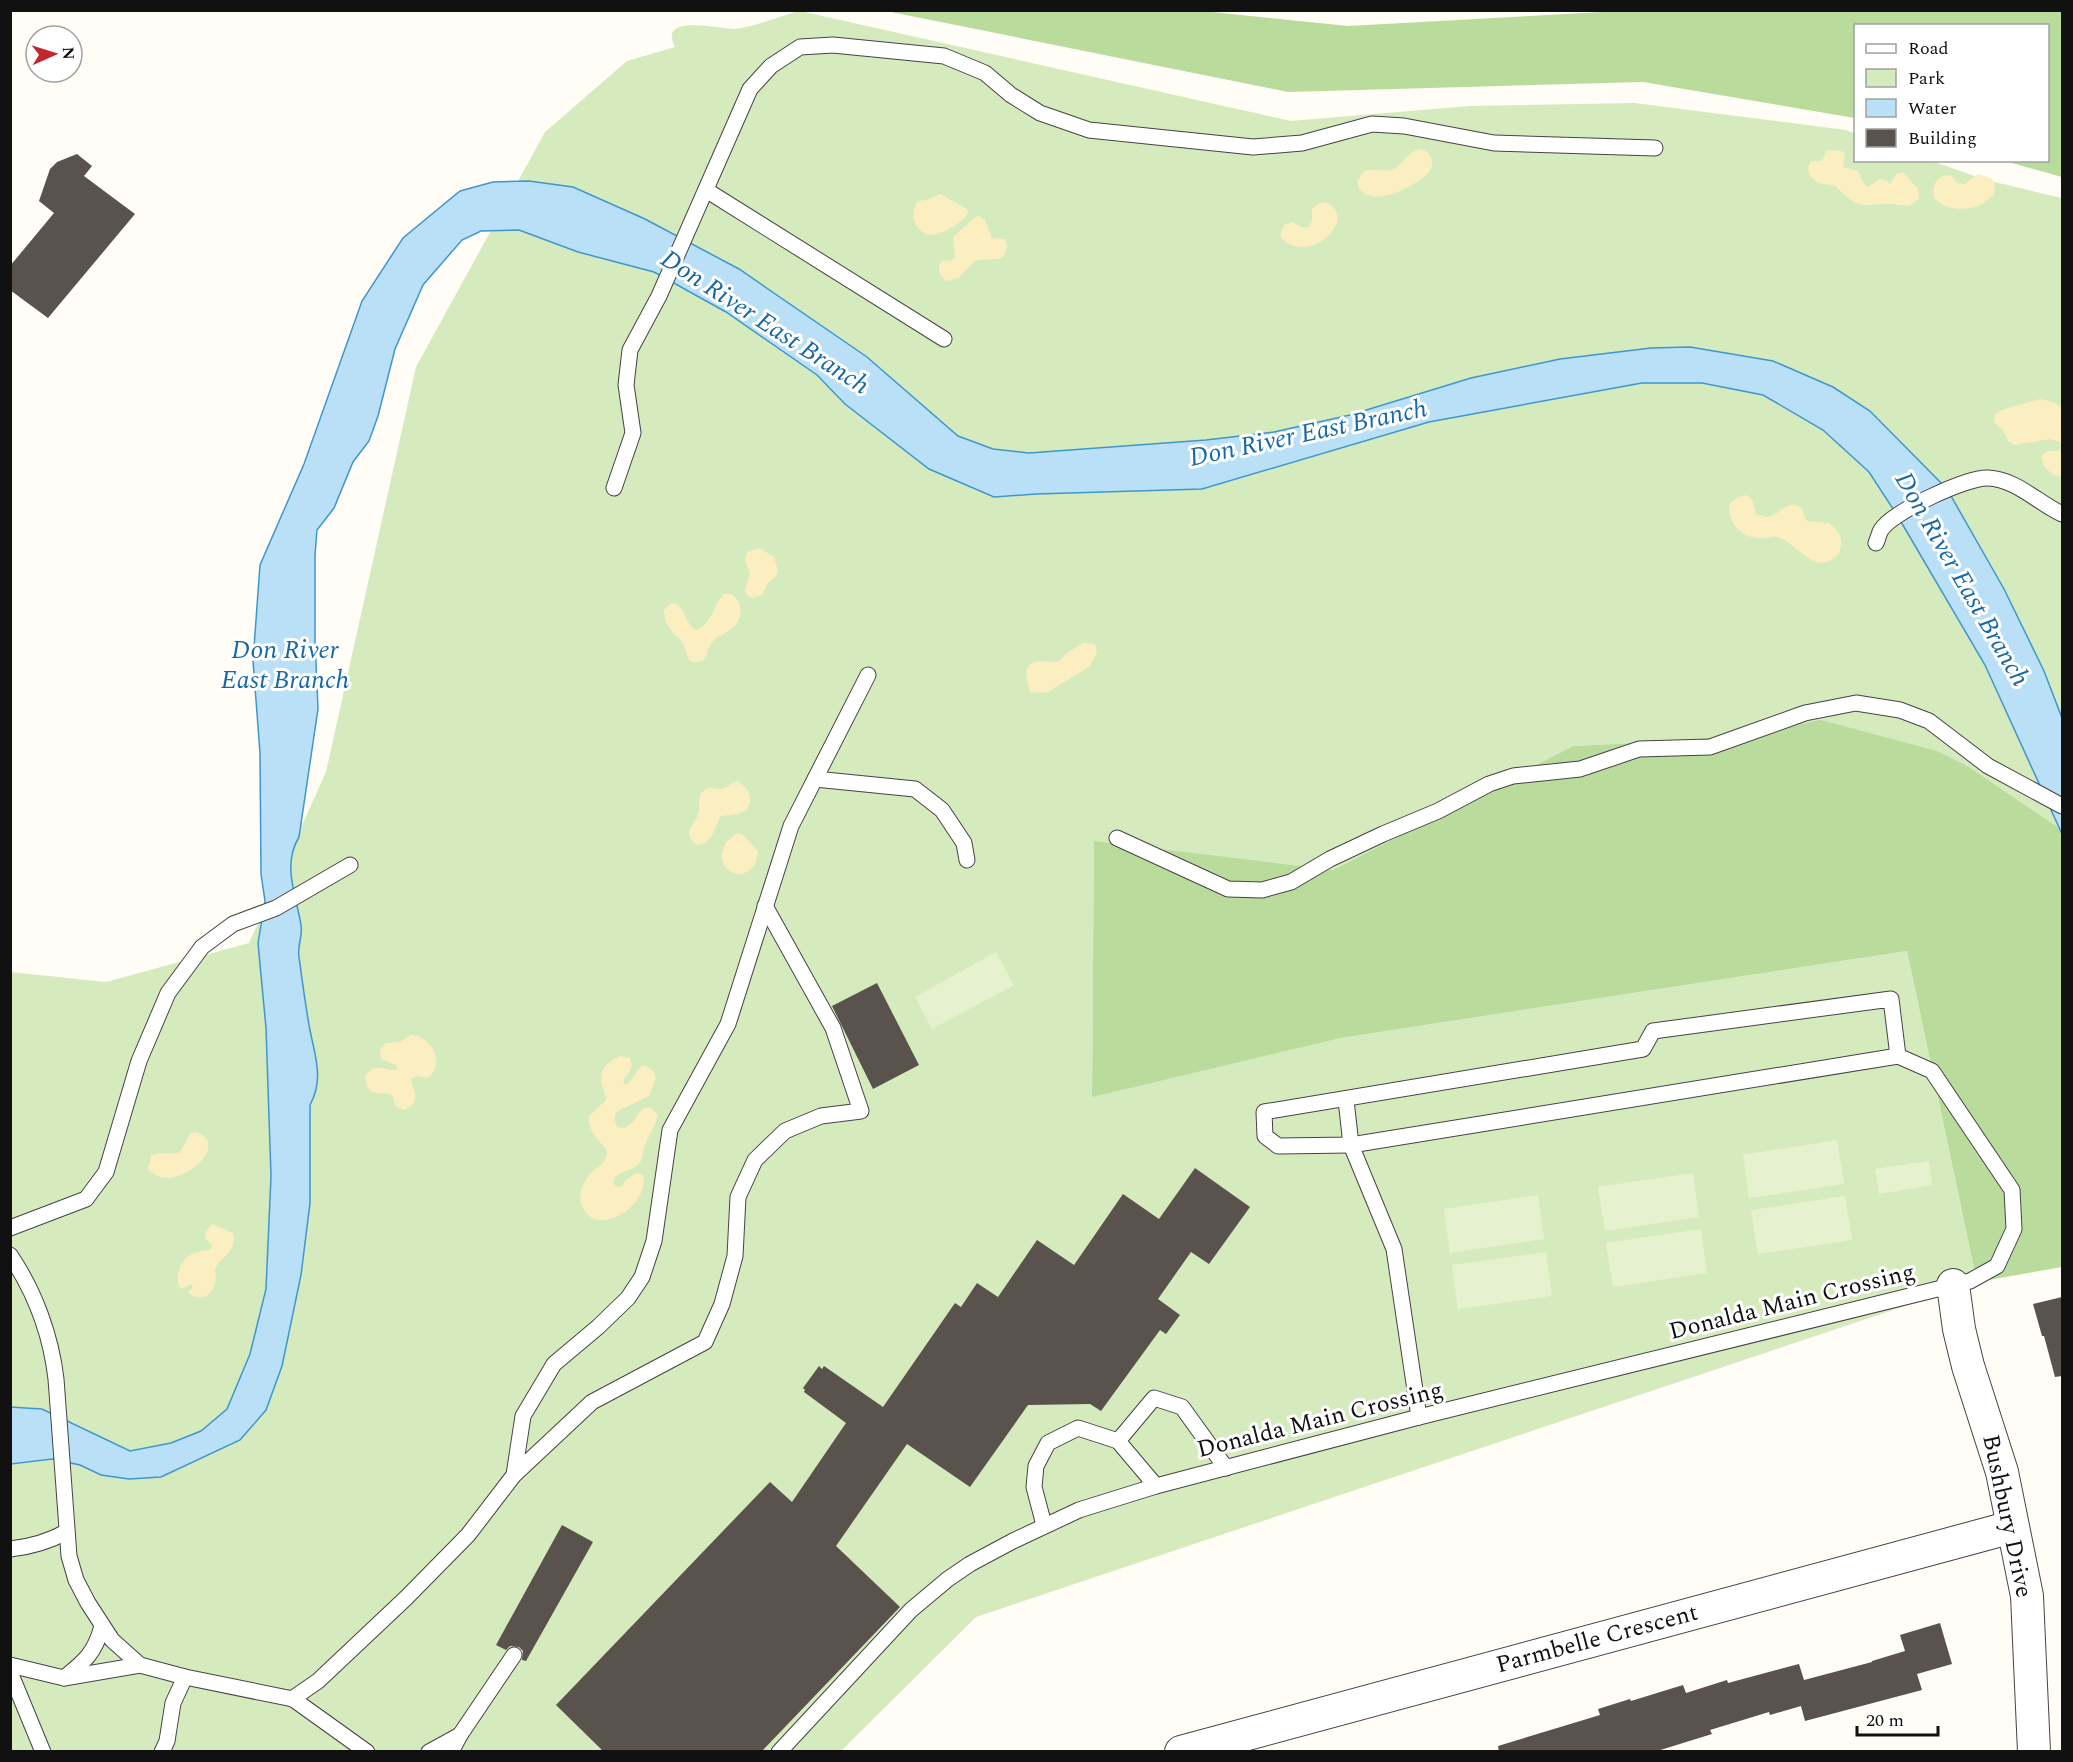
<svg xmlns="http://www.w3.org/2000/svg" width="2073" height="1762" viewBox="0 0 2073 1762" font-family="Spectral,serif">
	<rect width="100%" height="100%" fill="#fffdf5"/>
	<path fill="#d5ebbd" d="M 800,11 L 1291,121 L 1470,106 L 1634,103 L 1846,130 L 1855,134 L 1856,160 L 1932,161 L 1986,180 L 2062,198 L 2062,830 L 1969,767 L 1755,733 L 1674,741 L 1573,746 L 1333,870 L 1094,842 L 1092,1096 L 1341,1038 L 1907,951 L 1977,1282 L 976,1617 L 841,1751 L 11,1751 L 10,972 L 106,982 L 249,943 L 326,772 L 416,367 L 545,132 L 627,61 L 675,47 C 656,12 725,30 736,29 C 757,26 779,16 800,11 Z"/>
	<g fill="#b9dc9c">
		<path d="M 1203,11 L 1348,26 L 1639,10 L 2062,11 L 2062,177 L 2005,161 L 2048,160 L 2048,26 L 1856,26 L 1855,118 L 1643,82 L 1288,92 L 886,11 Z"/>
		<path d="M 1821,720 L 1937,751 L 1969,767 L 2062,830 L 2062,1267 L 1977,1282 L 1907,951 L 1341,1038 L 1092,1097 L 1094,841 L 1333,870 L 1573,746 L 1674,741 L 1755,733 Z"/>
	</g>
	<g fill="#fbeec1">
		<path d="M 1421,149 C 1431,152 1436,163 1429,172 C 1416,187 1363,214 1357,181 L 1364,171 C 1374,168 1385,173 1394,169 C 1405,163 1407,151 1421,149 Z"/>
		<path d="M 1827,150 C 1845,151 1847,149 1843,167 L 1858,171 L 1863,182 L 1868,187 L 1879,179 L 1886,180 L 1890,184 L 1896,174 L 1903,172 L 1918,189 L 1919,199 L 1909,206 L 1891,204 L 1864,205 L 1856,203 L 1849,199 L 1835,186 L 1818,183 L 1809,175 L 1808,167 L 1811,161 L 1822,161 Z"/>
		<path d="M 1978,174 L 1991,178 L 1995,183 L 1994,194 C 1981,211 1949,215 1934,198 C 1933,188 1933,181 1943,176 L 1951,175 L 1957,183 L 1965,184 Z"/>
		<path d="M 940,194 L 967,209 L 968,213 C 964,222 941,235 931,235 C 914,233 909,213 918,201 L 926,200 Z"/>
		<path d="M 1324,202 C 1364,217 1305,270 1280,236 L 1284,225 L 1292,222 L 1302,227 L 1309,227 L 1312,221 L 1312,209 L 1318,204 Z"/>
		<path d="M 978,215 L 985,220 L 992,238 L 1005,239 L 1007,246 L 1004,256 L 998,259 L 978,260 L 973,263 L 958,278 L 946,281 C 939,275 936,268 942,261 L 952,260 L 955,257 L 953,237 Z"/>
		<path d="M 2040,399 L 2053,402 L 2062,408 L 2062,477 C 2051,475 2040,467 2042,455 L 2049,451 L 2059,451 L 2062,448 L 2060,442 L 2050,439 L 2014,445 L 2008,441 L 2003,430 L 1994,422 L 1995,414 L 2004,409 Z"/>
		<path d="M 1746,495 L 1752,499 L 1756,514 C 1757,514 1765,517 1766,517 C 1778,518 1789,496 1801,508 C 1804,512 1804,517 1807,521 L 1829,523 C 1835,528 1841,534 1841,542 C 1841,549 1840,554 1834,558 C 1813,575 1795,541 1777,537 C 1773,536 1768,538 1763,538 C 1741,538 1729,527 1729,504 L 1737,498 Z"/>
		<path d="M 759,548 L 774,557 L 778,571 L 775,577 L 768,583 L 762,595 L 753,598 L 748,596 L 745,590 L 750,573 C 747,565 742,561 748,552 Z"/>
		<path d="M 724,594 L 731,594 C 744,602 744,620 731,629 C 726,633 720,635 715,639 C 709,645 708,653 704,660 C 685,668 688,653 683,643 C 682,640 678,638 676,636 C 668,627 664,622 664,610 L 670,604 L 675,603 C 686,609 685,624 696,630 C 712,624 713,605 724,594 Z"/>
		<path d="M 1083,643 L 1095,644 L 1097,653 L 1089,667 L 1046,693 L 1030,692 C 1021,661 1029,660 1058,662 L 1067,653 Z"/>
		<path d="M 737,781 C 749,788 753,796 748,809 L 738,814 L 721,816 C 714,828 713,844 697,845 C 679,830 697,825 699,811 C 700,803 697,794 706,789 C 711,786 714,790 720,789 C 726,789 731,783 737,781 Z"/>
		<path d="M 736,833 L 742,834 L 758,851 C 758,877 727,884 721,856 L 726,842 Z"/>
		<path d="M 411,1035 C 432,1036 446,1063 428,1078 L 416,1076 L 411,1079 C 414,1092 422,1103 403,1110 L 396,1106 L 392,1095 C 377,1090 368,1100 365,1076 C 374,1062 384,1071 397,1070 L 396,1065 L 381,1059 L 380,1049 L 386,1043 L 400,1042 Z"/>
		<path d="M 620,1056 L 630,1058 C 634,1069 630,1071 623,1080 L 625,1085 L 629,1083 L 641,1066 L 646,1066 L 654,1072 L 656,1078 L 649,1096 L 618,1111 L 615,1115 L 615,1122 L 618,1127 L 624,1128 L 633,1122 L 642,1109 L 650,1107 L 658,1115 C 655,1128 647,1138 643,1151 C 642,1156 642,1161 639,1164 C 630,1173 616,1169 613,1183 L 617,1187 L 622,1186 L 626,1180 L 636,1173 L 643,1175 C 650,1204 603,1234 586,1213 C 575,1199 581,1184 592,1172 C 596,1168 603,1164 605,1159 C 607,1156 606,1153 607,1150 C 598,1139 588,1132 589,1116 L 607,1099 C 598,1078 598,1066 620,1056 Z"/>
		<path d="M 195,1132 C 236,1143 173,1199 148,1169 L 151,1156 C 161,1150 170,1156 180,1152 L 190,1134 Z"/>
		<path d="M 212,1224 L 233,1233 C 237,1252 222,1255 215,1269 C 215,1274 217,1279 215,1284 C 211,1298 199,1302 188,1292 L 193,1287 L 191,1284 L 182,1289 L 179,1287 C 175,1272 181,1257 197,1252 C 202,1250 207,1251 211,1249 L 212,1245 L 205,1239 L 206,1231 Z"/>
	</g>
	<g fill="#e6f2cf">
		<path d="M 996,952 L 1014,985 L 932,1029 L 915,997 Z"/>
		<path d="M 1837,1140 L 1844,1184 L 1749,1198 L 1743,1155 Z"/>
		<path d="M 1929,1161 L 1932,1185 L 1879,1194 L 1875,1169 Z"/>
		<path d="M 1693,1173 L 1699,1217 L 1605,1231 L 1598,1187 Z"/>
		<path d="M 1538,1195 L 1544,1239 L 1450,1253 L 1444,1209 Z"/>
		<path d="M 1845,1196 L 1852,1240 L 1758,1254 L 1751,1210 Z"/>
		<path d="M 1701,1229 L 1707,1273 L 1613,1287 L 1606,1243 Z"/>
		<path d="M 1546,1252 L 1552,1296 L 1458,1309 L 1452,1265 Z"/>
	</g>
	<path fill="#b9e0f7" stroke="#3f96cf" stroke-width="1.5" d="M 529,181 L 573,187 L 645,219 L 739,269 L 867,357 L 958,436 L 993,449 L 1029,453 L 1206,440 L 1274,432 L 1350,415 L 1471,378 L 1560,359 L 1651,348 L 1690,347 L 1773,361 L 1833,387 L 1870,411 L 1947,489 L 2004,589 L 2044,671 L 2062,718 L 2062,834 L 1985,665 L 1897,515 L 1869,472 L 1823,430 L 1763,395 L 1702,383 L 1642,383 L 1429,422 L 1202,489 L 1036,494 L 994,497 L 929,469 L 845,404 L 817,375 L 726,312 L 654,272 L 578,252 L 519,230 L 481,231 L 462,240 L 423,285 L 395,349 L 378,416 L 369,441 L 353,462 L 334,508 L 317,530 L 315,555 L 315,640 L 318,709 L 299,837 C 282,865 296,895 301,925 C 303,936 297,946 299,957 C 302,979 305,1002 309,1025 C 314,1054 325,1077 310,1105 L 310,1203 L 301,1275 L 282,1366 L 266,1410 L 240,1440 L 161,1477 L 129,1479 L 101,1475 L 80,1465 L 52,1459 L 11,1464 L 10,1407 L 42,1409 L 130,1451 L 171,1443 L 201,1431 L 227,1409 L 250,1354 L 266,1289 L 271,1176 L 266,1028 L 258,943 L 265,901 L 261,874 L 260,753 L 253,661 L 260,565 L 304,464 L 362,301 L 403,238 L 460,191 L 493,182 Z"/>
	<g fill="#5a524d">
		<path d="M 77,154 L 92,166 L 84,176 L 135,214 L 48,318 L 10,290 L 10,266 L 54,213 L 39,201 L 50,169 L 57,162 Z"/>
		<path d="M 877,983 L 919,1065 L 873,1089 L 832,1006 Z"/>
		<path d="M 1195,1168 L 1250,1207 L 1209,1264 L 1191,1252 L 1158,1299 L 1180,1315 L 1166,1334 L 1160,1330 L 1101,1411 L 1090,1404 L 1028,1405 L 970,1487 L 907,1444 L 836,1546 L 900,1607 L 761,1752 L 604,1752 L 556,1705 L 770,1482 L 792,1502 L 846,1423 L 804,1392 L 805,1390 L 803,1388 L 819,1366 L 822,1369 L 824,1366 L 883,1407 L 955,1303 L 961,1307 L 977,1283 L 998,1297 L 1037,1240 L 1074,1265 L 1123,1194 L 1159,1219 Z"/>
		<path d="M 2062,1297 L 2062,1376 L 2055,1377 L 2044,1336 L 2042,1336 L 2033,1304 Z"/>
		<path d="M 562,1525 L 593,1542 L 526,1661 L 522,1660 L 523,1651 L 519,1647 L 510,1646 L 506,1650 L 496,1645 Z"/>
		<path d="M 1940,1623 L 1952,1664 L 1917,1674 L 1922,1690 L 1805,1721 L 1801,1706 L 1770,1715 L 1769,1712 L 1710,1730 L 1712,1734 L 1654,1752 L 1499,1752 L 1498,1746 L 1600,1715 L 1598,1709 L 1630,1699 L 1631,1701 L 1683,1685 L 1686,1693 L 1727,1680 L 1728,1683 L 1799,1664 L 1804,1680 L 1872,1662 L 1872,1661 L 1905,1651 L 1900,1635 Z"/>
	</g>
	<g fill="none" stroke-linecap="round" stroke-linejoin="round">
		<g stroke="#444" stroke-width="17">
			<g id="lane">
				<path d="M 706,190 L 944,339"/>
				<path d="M 614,488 L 633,433 L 626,385 L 630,350 L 659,296 L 750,89 L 771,66 L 800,47 L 833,45 L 944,56 L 985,73 L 1011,95 L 1040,113 L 1089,130 L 1253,147 L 1302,143 L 1372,124 L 1404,126 L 1494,143 L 1655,148"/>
				<path d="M 1876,543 C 1878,539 1879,533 1881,530 C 1892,512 1967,477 1988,478 C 2016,479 2038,503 2062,514"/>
				<path d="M 815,779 L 915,789 L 942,810 L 964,843 L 967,860"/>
				<path d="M 1117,838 L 1228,889 L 1262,890 L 1291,882 L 1330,859 L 1383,834 L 1438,811 L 1489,784 L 1513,776 L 1580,769 L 1639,749 L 1710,747 L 1805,713 L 1856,703 L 1900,710 L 1929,721 L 1988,766 L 2062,806"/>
				<path d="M 1346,1100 L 1351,1145 L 1394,1249 L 1419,1417"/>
				<path d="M 10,1228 L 86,1199 L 106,1172 L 139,1061 L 168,993 L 202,947 L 233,924 L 276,908 L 350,865"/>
				<path d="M 10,1255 C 35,1292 51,1336 56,1379 L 69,1556 L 76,1580 L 88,1603 L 112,1640 L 140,1665 L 185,1677 L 293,1699 L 367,1752"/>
				<path d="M 514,1475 L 523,1416 L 554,1364 L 598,1327 L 628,1298 L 642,1277 L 654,1241 L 670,1130 L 728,1024 L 791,826 L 868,675"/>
				<path d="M 1156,1486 L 1118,1441 L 1154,1398 L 1182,1407 L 1226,1468"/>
				<path d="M 1044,1525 L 1034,1487 L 1036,1466 L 1048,1443 L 1078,1428 L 1118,1441"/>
				<path d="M 10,1549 C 30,1547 48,1542 66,1532"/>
				<path d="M 10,1665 L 64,1678 L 140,1665"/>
				<path d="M 10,1672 L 43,1752"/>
				<path d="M 64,1678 C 85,1661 95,1653 102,1626"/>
				<path d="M 292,1699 L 318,1681 L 406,1598 L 468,1535 L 514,1475 L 592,1402 L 705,1342 L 722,1304 L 735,1256 L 738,1197 L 755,1160 L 785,1131 L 821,1116 L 861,1111 L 833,1028 L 765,906"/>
				<path d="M 162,1752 L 167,1741 L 173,1703 L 185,1677"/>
				<path d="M 429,1752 L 460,1735"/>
				<path d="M 451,1752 L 460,1735 L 514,1655"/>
				<path d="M 779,1752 L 911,1610 L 948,1579 L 970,1564 L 1013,1541 L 1079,1510 L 1156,1486 L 1419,1417 L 1970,1281 L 1997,1266 L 2014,1229 L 2012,1190 L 1932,1071 L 1898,1056 L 1351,1145 L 1278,1146 L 1265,1136 L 1264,1112 L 1643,1049 L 1653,1031 L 1891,999 L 1898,1056"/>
			</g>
		</g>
		<g stroke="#444" stroke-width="34">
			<g id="street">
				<path d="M 1953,1285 L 1959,1329 L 1968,1366 L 2002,1472 L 2027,1596 L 2034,1752"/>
				<path d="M 1181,1752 L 2012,1527"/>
			</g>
		</g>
		<use href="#lane" stroke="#fff" stroke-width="15"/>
		<use href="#street" stroke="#fff" stroke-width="32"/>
	</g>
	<g text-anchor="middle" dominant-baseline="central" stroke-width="6" stroke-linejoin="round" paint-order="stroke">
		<g font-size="24" fill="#111" stroke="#fff">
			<text transform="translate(1792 1302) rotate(-14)">Donalda Main Crossing</text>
			<text transform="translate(1320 1420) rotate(-14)">Donalda Main Crossing</text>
			<text transform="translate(2007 1516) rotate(78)">Bushbury Drive</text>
			<text transform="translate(1597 1639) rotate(-15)">Parmbelle Crescent</text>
		</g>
		<g font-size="26" font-style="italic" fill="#1768a6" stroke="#fff">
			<text transform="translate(765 322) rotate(33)">Don River East Branch</text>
			<text transform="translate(1308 433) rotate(-12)">Don River East Branch</text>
			<text transform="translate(1962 579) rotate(60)">Don River East Branch</text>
			<text x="285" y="650">Don River<tspan x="285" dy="30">East Branch</tspan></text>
		</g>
	</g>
	<rect width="2073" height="1762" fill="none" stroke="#111111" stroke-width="24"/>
	<rect x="1854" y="24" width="195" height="138" fill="#ffffff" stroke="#a0a0a0" stroke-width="1.5"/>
	<rect x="1866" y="44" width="30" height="9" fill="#ffffff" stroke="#a0a0a0" stroke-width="1.5"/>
	<text x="1908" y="54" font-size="18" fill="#111111">Road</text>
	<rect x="1866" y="69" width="30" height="18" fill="#d5ebbd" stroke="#a0a0a0" stroke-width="1.5"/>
	<text x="1908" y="84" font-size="18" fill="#111111">Park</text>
	<rect x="1866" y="99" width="30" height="18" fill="#b9e0f7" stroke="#a0a0a0" stroke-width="1.5"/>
	<text x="1908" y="114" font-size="18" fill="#111111">Water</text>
	<rect x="1866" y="129" width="30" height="18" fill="#5a524d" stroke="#a0a0a0" stroke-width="1.5"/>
	<text x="1908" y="144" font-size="18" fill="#111111">Building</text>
	<g transform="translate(54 54) rotate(87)"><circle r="28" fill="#ffffff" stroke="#a0a0a0" stroke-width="1.5"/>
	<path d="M0-4.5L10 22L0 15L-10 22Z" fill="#c4262e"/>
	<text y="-9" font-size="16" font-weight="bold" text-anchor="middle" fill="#111111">N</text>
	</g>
	<path d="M1857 1726v9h81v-9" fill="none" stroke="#111111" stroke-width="3"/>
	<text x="1866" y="1726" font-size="18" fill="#111111" stroke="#ffffff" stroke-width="4.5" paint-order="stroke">20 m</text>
</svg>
